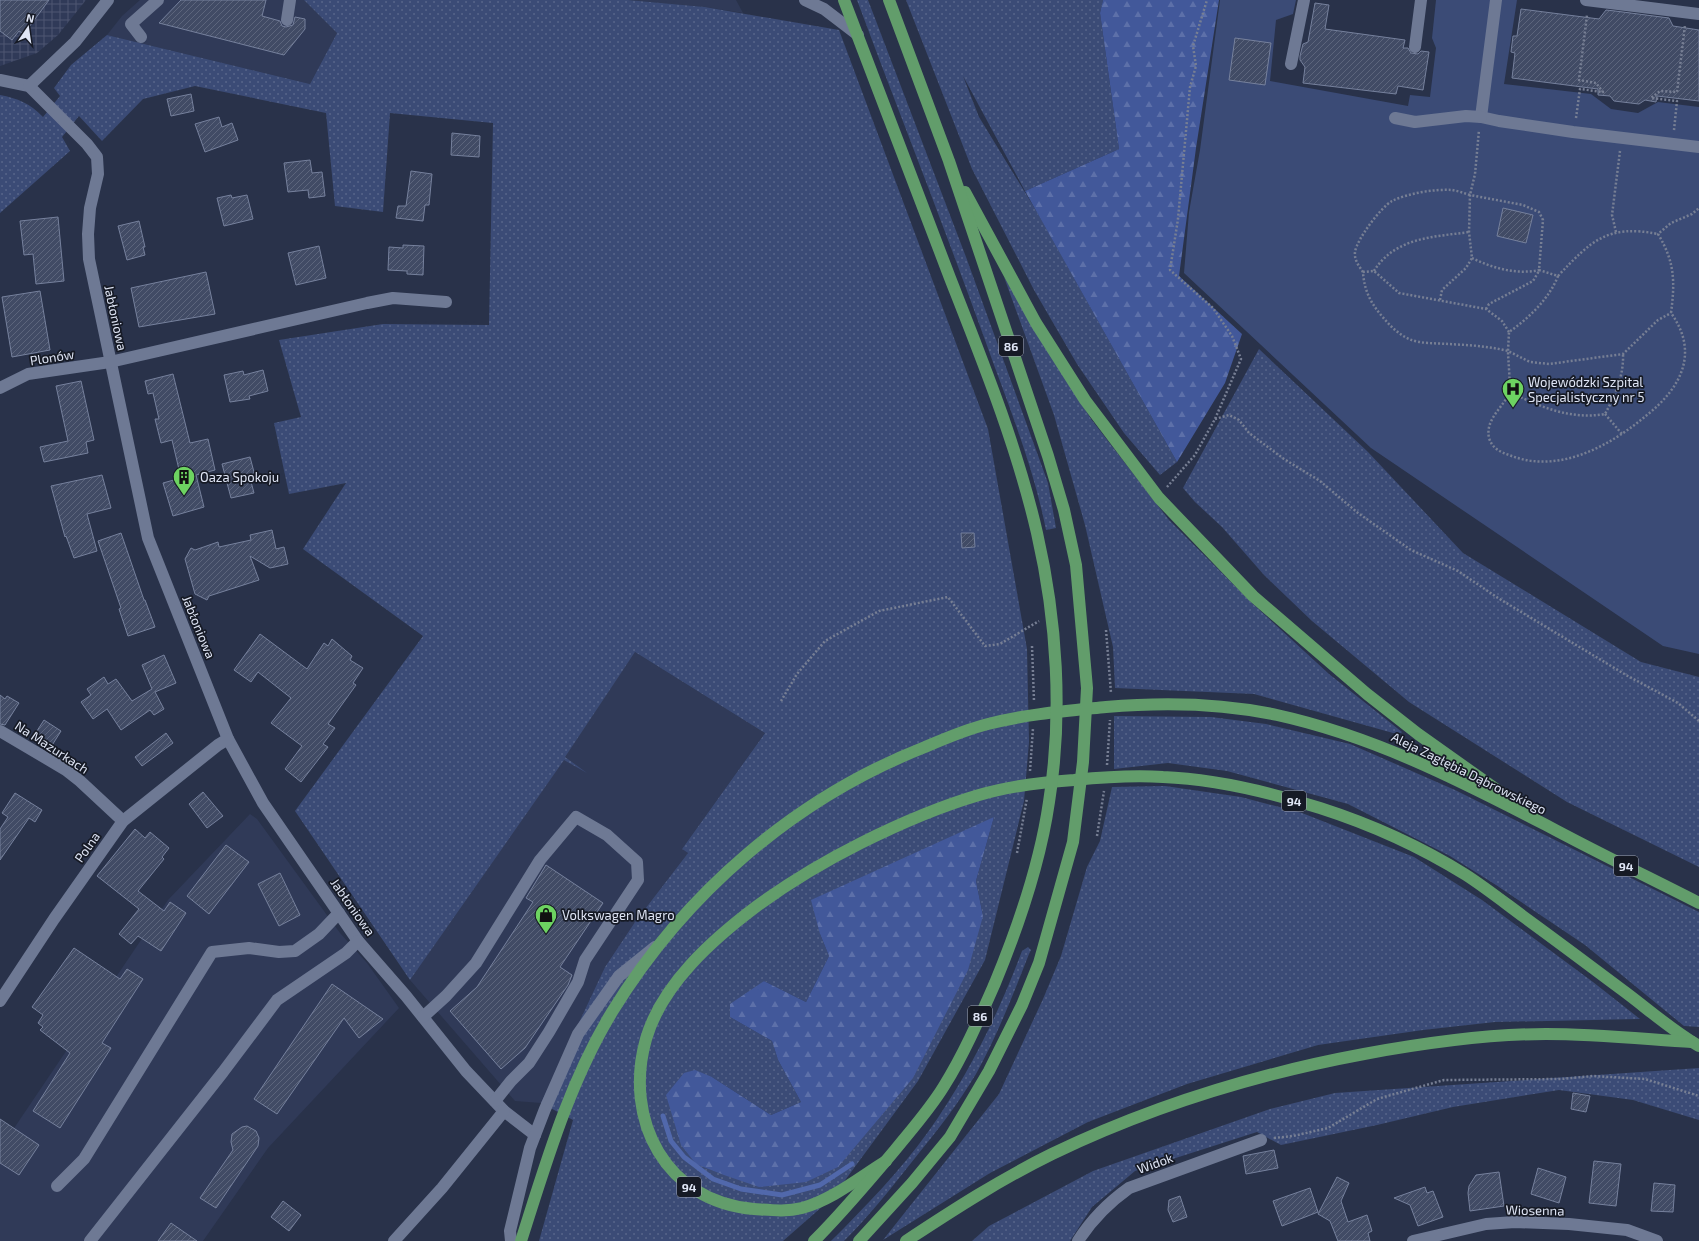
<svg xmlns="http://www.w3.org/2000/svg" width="1699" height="1241" viewBox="0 0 1699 1241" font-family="'Exo 2',sans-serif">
	<defs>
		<pattern id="industrial-grid" width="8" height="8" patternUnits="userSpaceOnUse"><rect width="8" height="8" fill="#303a58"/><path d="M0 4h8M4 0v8" fill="none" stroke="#4e5671"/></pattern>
		<pattern id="grass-dots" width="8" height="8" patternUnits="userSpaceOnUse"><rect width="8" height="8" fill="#3b4b76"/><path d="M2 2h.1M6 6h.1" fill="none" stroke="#57658a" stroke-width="1.8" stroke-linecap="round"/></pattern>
		<pattern id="forest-firs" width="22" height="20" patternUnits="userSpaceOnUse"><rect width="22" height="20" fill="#42589a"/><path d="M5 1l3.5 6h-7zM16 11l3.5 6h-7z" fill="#5d70a9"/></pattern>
		<pattern id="building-hatch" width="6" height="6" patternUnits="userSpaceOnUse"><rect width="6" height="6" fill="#414b65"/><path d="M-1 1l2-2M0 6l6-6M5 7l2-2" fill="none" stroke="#5c657c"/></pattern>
	</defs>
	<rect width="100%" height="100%" fill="#29324a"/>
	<g fill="#303a58">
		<path d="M 140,0 L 304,0 L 337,33 L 310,84 L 107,35 L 122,16 Z"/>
		<path d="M 628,0 L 736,0 L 743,13 L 705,7 Z"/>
		<path d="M 635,652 L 765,733 L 682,849 L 688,853 L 635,922 L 605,967 L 541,1103 L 515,1101 L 410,980 Z"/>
		<path d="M 250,814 L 257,819 L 340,933 L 367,963 L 399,1008 L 268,1148 L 203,1241 L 0,1241 L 0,1149 L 168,900 Z"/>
	</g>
	<path fill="url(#industrial-grid)" d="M 0,0 L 86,0 L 58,35 L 37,53 L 0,66 Z"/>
	<g fill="url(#grass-dots)" fill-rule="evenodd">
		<path d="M 304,0 L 628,0 L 705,7 L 839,30 L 988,429 L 1027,649 L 1029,742 L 1024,801 L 985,960 L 918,1081 L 832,1198 L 783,1241 L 539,1241 L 573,1120 L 541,1103 L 605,967 L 635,922 L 688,853 L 682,849 L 765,733 L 635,652 L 565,757 L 587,773 L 564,760 L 410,980 L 295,811 L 423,636 L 303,549 L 346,483 L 289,494 L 274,423 L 301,417 L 279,340 L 383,324 L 489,325 L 493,123 L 390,113 L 383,212 L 335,206 L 326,113 L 195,86 L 143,99 L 102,141 L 79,116 L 62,137 L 70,151 L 0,213 L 0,95 C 17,98 31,104 43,117 L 60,96 L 54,88 L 71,65 L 107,35 L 310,84 L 337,33 ZM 994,817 L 976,881 L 983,916 L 759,1187 L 712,1077 L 771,1115 L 801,1102 L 778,1060 L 772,1041 L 730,1017 L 764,981 L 806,1002 L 829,956 L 820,934 Z"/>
		<path d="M 857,0 L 868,0 L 966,257 L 1048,483 L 1056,528 L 1046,530 C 1033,464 1007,402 985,340 C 944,226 899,113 857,0 Z"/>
		<path d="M 906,0 L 1103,0 L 1100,13 L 1119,149 L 1025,191 L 963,76 L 979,117 L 1037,212 L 1177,462 L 1160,475 L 1124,433 L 1077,364 L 1034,290 L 972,169 Z"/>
		<path d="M 1004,277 L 1091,419 L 1169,520 L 1253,604 L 1329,674 L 1402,732 L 1401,733 L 1393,733 L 1254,694 L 1115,688 L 1113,647 L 1085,525 L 1054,415 Z"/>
		<path d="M 1259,349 L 1368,452 L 1463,553 L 1641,662 L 1699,677 L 1699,867 L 1567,802 L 1409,702 L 1312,621 L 1264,575 L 1222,527 L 1195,502 L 1183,488 Z"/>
		<path d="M 1114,716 L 1211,717 L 1266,724 L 1350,744 L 1455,790 L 1699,912 L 1699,1027 L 1684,1026 L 1585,945 L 1496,885 L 1450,856 L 1348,804 L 1227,771 L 1168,763 L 1114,769 Z"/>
		<path d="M 1165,786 L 1241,797 L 1302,813 L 1414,857 L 1482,900 L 1593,982 L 1640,1019 L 1495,1022 L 1423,1030 L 1318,1045 L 1187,1084 L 1088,1122 L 990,1173 L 883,1240 L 999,1094 L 1043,999 L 1061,956 L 1087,867 L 1100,841 L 1112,787 Z"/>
		<path d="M 1028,947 L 1031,950 L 1029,954 C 1013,995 997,1036 976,1074 C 958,1104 937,1131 915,1158 C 892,1187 870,1215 844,1241 L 831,1241 C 865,1207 900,1171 928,1132 C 968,1076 998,1015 1022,951 Z"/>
		<path d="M 1699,1068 L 1699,1120 L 1633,1100 L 1559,1090 L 1453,1107 L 1377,1125 L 1281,1145 L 1257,1132 L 1135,1171 L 1092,1207 L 1070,1241 L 972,1241 L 989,1226 L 1093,1171 L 1270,1109 L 1335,1093 Z"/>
	</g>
	<g fill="url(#forest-firs)">
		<path d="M 1103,0 L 1219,0 L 1196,148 L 1179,276 L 1242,334 L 1225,383 L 1177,462 L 1025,191 L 1119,149 L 1100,13 Z"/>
		<path d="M 994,817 L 976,881 L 983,916 L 968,970 L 913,1078 L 838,1167 L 806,1182 L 759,1187 L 724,1175 L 696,1164 L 681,1145 L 666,1095 L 684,1073 L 695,1070 L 712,1077 L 771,1115 L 801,1102 L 778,1060 L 772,1041 L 730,1017 L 730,1004 L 764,981 L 806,1002 L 829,956 L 820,934 L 811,900 Z"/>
	</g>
	<path fill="#3b4b76" d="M 1220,0 L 1296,0 L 1293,14 L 1276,20 L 1270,81 L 1408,106 L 1410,95 L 1430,97 L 1436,48 L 1432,38 L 1436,0 L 1517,0 L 1504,84 L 1591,94 L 1611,109 L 1638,113 L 1658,102 L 1699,107 L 1699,654 L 1663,646 L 1371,448 L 1184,273 L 1189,212 L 1200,150 Z"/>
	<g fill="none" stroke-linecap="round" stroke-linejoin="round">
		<path stroke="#5168ab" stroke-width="5" d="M 663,1116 L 671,1141 L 684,1157 L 713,1179 L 741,1189 L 782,1195 L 820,1185 L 852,1164"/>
	</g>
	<g fill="url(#building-hatch)" stroke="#76819d">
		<path d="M 0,0 L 49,0 L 24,34 L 19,31 L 12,40 L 0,31 Z"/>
		<path d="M 181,0 L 266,0 L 262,16 L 280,21 L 282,26 L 286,27 L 293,25 L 295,17 L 305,19 L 305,29 L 284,55 L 159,23 Z"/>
		<path d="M 1315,3 L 1329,5 L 1325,29 L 1405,40 L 1403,48 L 1408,48 L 1411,53 L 1418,54 L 1421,51 L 1429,52 L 1423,90 L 1398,86 L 1396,94 L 1303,83 L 1305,67 L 1300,60 L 1300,56 L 1303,44 L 1308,42 Z"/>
		<path d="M 1521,9 L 1599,19 L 1606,10 L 1615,11 L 1669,18 L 1673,26 L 1699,30 L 1699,101 L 1657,96 L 1656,102 L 1645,100 L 1639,104 L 1614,101 L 1610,96 L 1598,95 L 1598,89 L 1512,78 L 1515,53 L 1511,52 L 1513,36 L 1517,36 Z"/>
		<path d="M 1235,38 L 1271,43 L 1265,85 L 1229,80 Z"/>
		<path d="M 191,94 L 194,111 L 171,116 L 167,99 Z"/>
		<path d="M 219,117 L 222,127 L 232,123 L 238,140 L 205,152 L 195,124 Z"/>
		<path d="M 452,133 L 480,136 L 479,157 L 451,155 Z"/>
		<path d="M 310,160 L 312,173 L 322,172 L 325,196 L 309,198 L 308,190 L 288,192 L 284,163 Z"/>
		<path d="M 411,171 L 432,174 L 429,205 L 425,205 L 423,221 L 396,218 L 398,206 L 406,206 Z"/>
		<path d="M 231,195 L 232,198 L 247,195 L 253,219 L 224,226 L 217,198 Z"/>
		<path d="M 1503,208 L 1533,215 L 1526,243 L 1497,236 Z"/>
		<path d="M 58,217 L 64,281 L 36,284 L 33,254 L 24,255 L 20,221 Z"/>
		<path d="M 139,221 L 145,247 L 143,247 L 145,255 L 127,260 L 118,226 Z"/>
		<path d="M 403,245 L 424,246 L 423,275 L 407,274 L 407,271 L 388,270 L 389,247 L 403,248 Z"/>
		<path d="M 319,246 L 326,278 L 296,285 L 288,253 Z"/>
		<path d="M 206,272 L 215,314 L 139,327 L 131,288 Z"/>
		<path d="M 40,291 L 50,350 L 12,357 L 2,297 Z"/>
		<path d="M 263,370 L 268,391 L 249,396 L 250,399 L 230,402 L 224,375 L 243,371 L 244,375 Z"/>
		<path d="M 173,374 L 190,443 L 208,439 L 215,470 L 196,475 L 204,507 L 173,516 L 163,483 L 181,478 L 172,440 L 161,443 L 155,419 L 159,419 L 153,393 L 148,394 L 145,381 Z"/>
		<path d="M 81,381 L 94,440 L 86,442 L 88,453 L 44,462 L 40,447 L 68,441 L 56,386 Z"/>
		<path d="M 250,457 L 255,476 L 250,478 L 254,493 L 231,498 L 222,464 Z"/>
		<path d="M 102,475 L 111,508 L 87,514 L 97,551 L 74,558 L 66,536 L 65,537 L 51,486 Z"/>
		<path d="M 272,530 L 276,549 L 284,547 L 288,564 L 270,568 L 250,556 L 259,580 L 209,596 L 207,600 L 195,594 L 185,559 L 191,548 L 195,550 L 218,542 L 219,547 L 251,540 L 250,535 Z"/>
		<path d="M 121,533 L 144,600 L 145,600 L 155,627 L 128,636 L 119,609 L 121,608 L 98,541 Z"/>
		<path d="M 961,533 L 974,533 L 975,547 L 962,548 Z"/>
		<path d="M 260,634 L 307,669 L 324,643 L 328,646 L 332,639 L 352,656 L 350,660 L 363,668 L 353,683 L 356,685 L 328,724 L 335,728 L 323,744 L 328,747 L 301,782 L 285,769 L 302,746 L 271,723 L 291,698 L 258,672 L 251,682 L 234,670 Z"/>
		<path d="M 164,655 L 176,683 L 155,692 L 164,709 L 154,715 L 150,710 L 121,730 L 107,709 L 93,719 L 81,702 L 91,695 L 87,689 L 104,677 L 108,684 L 116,679 L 132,701 L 152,689 L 142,665 Z"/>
		<path d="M 0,695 L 5,699 L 7,696 L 19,703 L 5,725 L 0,724 Z"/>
		<path d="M 44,720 L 61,731 L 51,747 L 33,737 Z"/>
		<path d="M 166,733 L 173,743 L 142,766 L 135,757 Z"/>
		<path d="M 203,792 L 223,816 L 207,828 L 189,804 Z"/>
		<path d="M 15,793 L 42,810 L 35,822 L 29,818 L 0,860 L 0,829 L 8,817 L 2,813 Z"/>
		<path d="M 135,829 L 145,838 L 150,832 L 169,848 L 162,857 L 164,859 L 138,891 L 164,911 L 170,902 L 186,913 L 161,951 L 138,936 L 131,944 L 119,934 L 139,909 L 97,876 Z"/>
		<path d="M 226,845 L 249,862 L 209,914 L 187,896 Z"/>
		<path d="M 546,865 L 603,903 L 560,967 L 572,975 L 568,985 L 525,1048 L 501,1069 L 450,1011 L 477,987 L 533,902 L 526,898 Z"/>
		<path d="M 280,873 L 300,915 L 279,926 L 258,884 Z"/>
		<path d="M 74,948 L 120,979 L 127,969 L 143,979 L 102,1043 L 111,1048 L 60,1128 L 33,1111 L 70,1053 L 40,1030 L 43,1027 L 38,1023 L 43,1015 L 32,1007 Z"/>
		<path d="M 332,984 L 383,1019 L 359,1038 L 344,1018 L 277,1114 L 254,1099 Z"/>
		<path d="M 1573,1093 L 1590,1096 L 1586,1112 L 1571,1109 Z"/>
		<path d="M 0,1119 L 39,1145 L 19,1175 L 0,1163 Z"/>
		<path d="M 242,1127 L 247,1126 L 256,1131 L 259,1138 L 258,1146 L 216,1208 L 200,1198 L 233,1150 L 231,1142 L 232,1134 Z"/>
		<path d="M 1274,1150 L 1278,1168 L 1246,1174 L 1243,1156 Z"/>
		<path d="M 1594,1161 L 1621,1164 L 1616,1206 L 1589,1203 Z"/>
		<path d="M 1538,1168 L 1566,1177 L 1559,1203 L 1531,1194 Z"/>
		<path d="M 1499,1172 L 1504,1206 L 1470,1211 L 1468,1193 L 1469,1186 L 1476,1175 Z"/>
		<path d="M 1337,1177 L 1349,1183 L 1341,1201 L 1348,1222 L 1367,1215 L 1372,1231 L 1368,1233 L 1370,1241 L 1338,1241 L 1330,1221 L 1318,1214 Z"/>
		<path d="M 1654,1183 L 1675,1185 L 1673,1212 L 1651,1211 Z"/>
		<path d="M 1425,1187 L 1427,1193 L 1433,1191 L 1443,1217 L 1418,1226 L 1410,1205 L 1394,1198 Z"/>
		<path d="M 1310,1188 L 1318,1212 L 1282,1226 L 1273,1201 Z"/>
		<path d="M 1180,1196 L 1187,1217 L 1173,1222 L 1168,1210 L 1169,1200 Z"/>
		<path d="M 283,1201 L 301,1215 L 289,1231 L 271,1217 Z"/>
		<path d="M 171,1223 L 197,1241 L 158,1241 Z"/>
	</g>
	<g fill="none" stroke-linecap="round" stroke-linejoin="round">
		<g stroke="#777f94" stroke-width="2.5" stroke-dasharray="2 2" stroke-linecap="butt">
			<path d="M 1576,118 L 1580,89 L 1603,92 L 1596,83 L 1579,80 L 1587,15"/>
			<path d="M 1674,130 L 1677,101 L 1651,98 L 1660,91 L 1677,92 L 1685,25"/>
			<path d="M 1616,232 L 1612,215 L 1620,151"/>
			<path d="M 1472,258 C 1492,268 1517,275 1539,270"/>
			<path d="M 1374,271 C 1395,237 1434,237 1469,232"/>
			<path d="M 1363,272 C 1359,266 1354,260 1355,252 C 1357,239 1381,207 1392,201 C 1409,193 1434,189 1452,190 C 1458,191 1464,193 1470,195 L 1475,174 L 1479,130"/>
			<path d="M 1558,276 C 1549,299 1529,318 1509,332 L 1508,351 L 1530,362 L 1549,364 L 1623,354 L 1658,320 L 1671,313"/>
			<path d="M 1440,300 L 1442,290 L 1466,268 L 1472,258 L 1469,232 L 1470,195 L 1523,205 L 1539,212 L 1543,220 L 1539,270 L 1558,276 C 1591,241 1607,224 1658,234"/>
			<path d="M 1486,309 L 1489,304 L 1533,281 L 1539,271"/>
			<path d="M 1509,332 L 1502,321 L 1486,309 L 1399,293 L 1374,271 L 1363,272 C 1364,289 1370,302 1381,315 C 1389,325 1398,334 1409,339 C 1420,344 1436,343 1448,344 C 1468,345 1488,346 1508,351 C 1508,358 1511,389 1509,393 C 1503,408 1485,419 1489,438 C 1492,448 1500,452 1509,455 C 1558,475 1610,446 1647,415 C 1682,387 1699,352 1671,313 C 1675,282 1675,262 1658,234 L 1671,223 L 1692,214 L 1699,208"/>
			<path d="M 1510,392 C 1540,407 1571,420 1605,414 C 1615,396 1624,375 1623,354"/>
			<path d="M 1605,414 L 1622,434"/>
			<path d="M 1215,419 L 1229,415 L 1239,420 L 1249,433 L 1284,459 L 1320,481 L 1358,513 L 1411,550 L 1458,571 L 1498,598 L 1626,675 L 1678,703 L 1699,721"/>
			<path d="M 1167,487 L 1195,455 L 1215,419 L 1241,359 L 1232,336 L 1213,308 L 1170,270 L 1178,219 L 1190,87 L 1196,66 L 1193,46 L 1207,0"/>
			<path d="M 1106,630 L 1111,693"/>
			<path d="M 1032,646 L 1034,701"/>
			<path d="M 781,701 L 797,674 L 825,641 L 879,611 L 948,597 L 985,646 L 1000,644 L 1039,621"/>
			<path d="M 1107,765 L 1110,720"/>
			<path d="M 1030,771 L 1033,728"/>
			<path d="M 1097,836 L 1104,791"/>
			<path d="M 1017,853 L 1027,798"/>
			<path d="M 1274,1138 L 1293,1136 L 1328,1128 L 1377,1099 L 1444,1080 L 1561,1079 L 1593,1076 L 1645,1079 L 1699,1096"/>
		</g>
		<g stroke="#6e7994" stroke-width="12">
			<path d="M 805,0 L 824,9 L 858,35"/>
			<path d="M 1496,0 L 1481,117 L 1499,121 L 1573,132 L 1699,147"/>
			<path d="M 1586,0 L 1699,14"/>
			<path d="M 287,20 L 290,0"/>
			<path d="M 141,37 L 131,24 L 158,0"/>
			<path d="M 1415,47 L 1421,0"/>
			<path d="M 1291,64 L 1304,0"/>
			<path d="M 0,80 L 29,86 L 87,144 L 97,157 L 98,174 L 90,208 L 88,234 L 89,259 L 148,538 L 228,739 L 263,803 L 358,941 L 406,996 L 466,1071 L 504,1111 L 535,1135"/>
			<path d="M 29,86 L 75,42 L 108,0"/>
			<path d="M 1395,118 L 1415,122 L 1466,116 L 1481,117"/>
			<path d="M 0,388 L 28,374 L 110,362 L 367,303 L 393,298 L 446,302"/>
			<path d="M 0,731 L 66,770 L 80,781 L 123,821"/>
			<path d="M 0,1001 L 54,919 L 123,821 L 218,745 L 228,739"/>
			<path d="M 423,1017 L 446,996 L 476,963 L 540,860 L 576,817 L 607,835 L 637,862 L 638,880 L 585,960 L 578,982 L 549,1032 L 529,1063 L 511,1081 L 495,1101"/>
			<path d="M 57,1186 L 84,1159 L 212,952 L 249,948 L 279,952 L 295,951 L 319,934 L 339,913"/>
			<path d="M 90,1241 L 223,1072 L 277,1000 L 346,953 L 358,941"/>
			<path d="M 394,1241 L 442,1188 L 504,1111"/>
			<path d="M 511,1241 L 510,1231 L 530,1148 L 545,1109 L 578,1034 L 619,976 L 655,947"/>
			<path d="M 1078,1241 C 1092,1219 1108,1203 1129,1188 L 1261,1140"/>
			<path d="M 1413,1241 L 1486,1224 L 1515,1222 L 1569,1224 L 1627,1230 L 1657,1241"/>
		</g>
		<g stroke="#629d6b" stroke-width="12">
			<path d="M 965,192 L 1036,323 L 1085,400 L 1159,498 L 1253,596 L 1367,694 L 1418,734 L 1514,802"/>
			<path d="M 886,1161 C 860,1177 832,1200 802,1208 C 786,1212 770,1210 754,1209 C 666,1202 623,1120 646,1039 C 662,984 713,939 757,906 C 790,882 825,861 861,843 C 899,824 938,807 979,795 C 1010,786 1043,782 1074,780 C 1104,777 1133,775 1163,777 C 1216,779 1269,792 1320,808 C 1370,824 1421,847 1466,875 C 1486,888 1505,903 1524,917 C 1557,941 1589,965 1621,989 C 1647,1008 1671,1030 1699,1046"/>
			<path d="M 521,1241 C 546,1163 569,1083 612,1012 C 685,893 795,798 925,747 C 946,738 967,729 988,724 C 1027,714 1066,711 1106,707 C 1163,702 1221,703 1277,715 C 1373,736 1459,780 1546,825 C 1596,852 1648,877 1699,903"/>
			<path d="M 814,1241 C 843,1212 869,1181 895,1150 C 912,1129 930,1109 944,1086 C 964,1054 980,1017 995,983 C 1019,925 1040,864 1049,802 C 1063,714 1057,620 1037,533 C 1017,446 983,362 950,278 C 915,185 879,93 844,0"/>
			<path d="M 859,1241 L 912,1183 L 950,1137 L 989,1071 L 1022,1005 L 1039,963 L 1073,842 L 1083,762 L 1087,688 L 1076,565 L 1064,510 L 1048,456 L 949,161 L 889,0"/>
			<path d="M 906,1241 C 953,1210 1001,1179 1052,1154 C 1152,1106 1256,1074 1364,1054 C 1424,1043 1486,1034 1546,1034 C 1595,1034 1644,1039 1692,1042"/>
		</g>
	</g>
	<defs>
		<g id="hospital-pin" transform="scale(1.15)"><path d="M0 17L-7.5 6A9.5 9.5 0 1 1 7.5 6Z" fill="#6dd361" stroke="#161a25"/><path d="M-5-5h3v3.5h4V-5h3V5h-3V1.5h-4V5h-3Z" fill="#111"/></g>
		<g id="building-pin" transform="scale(1.15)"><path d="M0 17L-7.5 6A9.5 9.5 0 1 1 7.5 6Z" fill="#6dd361" stroke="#161a25"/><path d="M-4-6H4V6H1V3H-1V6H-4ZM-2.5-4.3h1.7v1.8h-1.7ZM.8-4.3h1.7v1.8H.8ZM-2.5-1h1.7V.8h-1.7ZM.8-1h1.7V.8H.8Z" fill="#111"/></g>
		<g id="shop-pin" transform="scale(1.15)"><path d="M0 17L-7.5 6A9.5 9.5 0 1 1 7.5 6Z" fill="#6dd361" stroke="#161a25"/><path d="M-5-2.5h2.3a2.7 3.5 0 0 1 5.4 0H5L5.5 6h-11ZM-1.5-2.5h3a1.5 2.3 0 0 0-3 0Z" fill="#111"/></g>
	</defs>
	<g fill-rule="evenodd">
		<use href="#hospital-pin" x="1513" y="389"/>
		<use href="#building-pin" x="184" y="477"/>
		<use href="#shop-pin" x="546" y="915"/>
	</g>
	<g text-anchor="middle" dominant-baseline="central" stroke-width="3.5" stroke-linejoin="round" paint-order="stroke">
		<g fill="#161a25" stroke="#a3a8b7" stroke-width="1">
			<rect x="999" y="336" width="24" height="20" rx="3"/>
			<rect x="1282" y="791" width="24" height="20" rx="3"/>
			<rect x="1614" y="856" width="24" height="20" rx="3"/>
			<rect x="968" y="1006" width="24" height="20" rx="3"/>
			<rect x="677" y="1177" width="24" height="20" rx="3"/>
		</g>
		<g font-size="12" font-weight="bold" fill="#dfe5f5">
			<text x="1011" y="346">86</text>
			<text x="1294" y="801">94</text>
			<text x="1626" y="866">94</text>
			<text x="980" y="1016">86</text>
			<text x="689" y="1187">94</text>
		</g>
		<g font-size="13" fill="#dfe5f5" stroke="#161a25">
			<text transform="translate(116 318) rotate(78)">Jabłoniowa</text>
			<text transform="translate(52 357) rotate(-9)">Plonów</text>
			<text transform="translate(199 627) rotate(68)">Jabłoniowa</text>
			<text transform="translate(52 747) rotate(33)">Na Mazurkach</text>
			<text transform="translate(1469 773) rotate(26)">Aleja Zagłębia Dąbrowskiego</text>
			<text transform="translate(87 847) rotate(-55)">Polna</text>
			<text transform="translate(353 907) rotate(55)">Jabłoniowa</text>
			<text transform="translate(1155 1163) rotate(-20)">Widok</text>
			<text transform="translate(1535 1210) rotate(1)">Wiosenna</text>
		</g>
		<g font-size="13" fill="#dfe5f5" stroke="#161a25" text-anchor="start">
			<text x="1528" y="382">Wojewódzki Szpital<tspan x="1528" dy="15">Specjalistyczny nr 5</tspan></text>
			<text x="200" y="477">Oaza Spokoju</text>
			<text x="562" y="915">Volkswagen Magro</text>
		</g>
	</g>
	<g transform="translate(28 28) rotate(13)" stroke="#161a25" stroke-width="3" paint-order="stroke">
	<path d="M0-3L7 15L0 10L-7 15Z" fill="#dfe5f5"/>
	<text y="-6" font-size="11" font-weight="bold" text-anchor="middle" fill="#dfe5f5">N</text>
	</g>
</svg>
